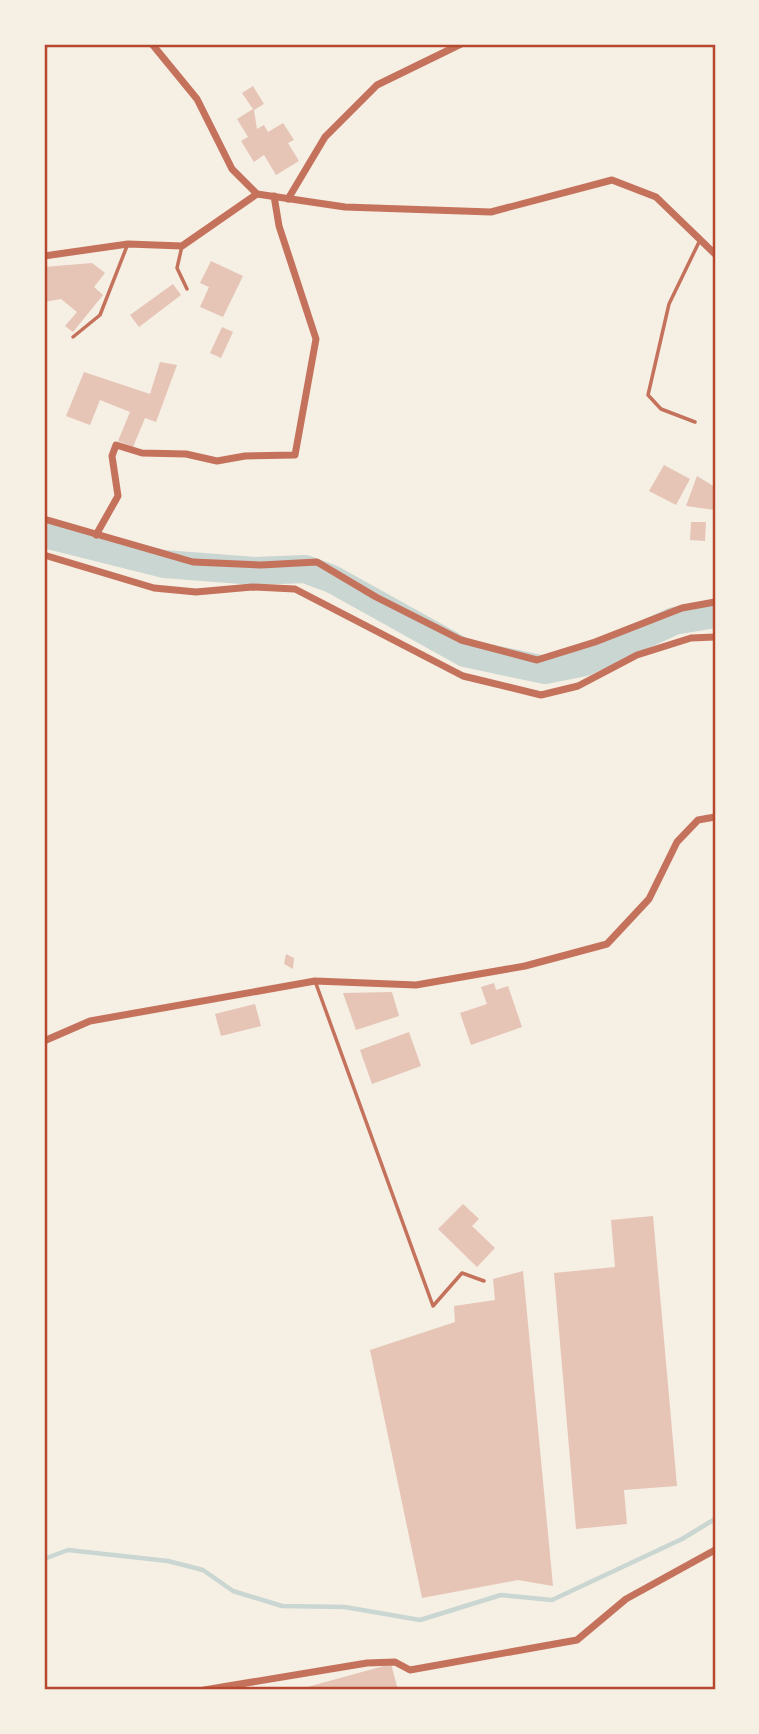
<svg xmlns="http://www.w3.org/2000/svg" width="759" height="1734" viewBox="0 0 759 1734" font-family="Signika,sans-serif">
	<rect width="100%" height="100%" fill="#f6efe4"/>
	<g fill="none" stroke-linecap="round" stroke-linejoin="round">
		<path stroke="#c9d6d2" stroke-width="4.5" d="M 44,1559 L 68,1550 L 168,1561 L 203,1570 L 233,1591 L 282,1606 L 345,1607 L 420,1620 L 501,1595 L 552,1600 L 682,1539 L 715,1519"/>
		<path stroke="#c9d6d2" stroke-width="28" d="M 44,534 L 164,564 L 255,571 L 305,569 L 332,579 L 465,653 L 545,670 L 585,662 L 674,621 L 715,614"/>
	</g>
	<g fill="#e6c5b7">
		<path d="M 253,86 L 264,104 L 254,110 L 257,129 L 264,125 L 268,132 L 283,123 L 294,140 L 288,143 L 299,161 L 276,175 L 264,155 L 254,162 L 241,141 L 248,137 L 237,119 L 253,109 L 242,93 Z"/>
		<path d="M 211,261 L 243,276 L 223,317 L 200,307 L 209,287 L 200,283 Z"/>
		<path d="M 92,263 L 105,273 L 94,287 L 103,295 L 73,332 L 65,326 L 77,312 L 61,299 L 44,302 L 44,267 Z"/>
		<path d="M 173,284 L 181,295 L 139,327 L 130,315 Z"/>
		<path d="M 222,327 L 233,332 L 221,358 L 210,353 Z"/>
		<path d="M 160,362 L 177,365 L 156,422 L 145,418 L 133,447 L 118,441 L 130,412 L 100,400 L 90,425 L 66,416 L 84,372 L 150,394 Z"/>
		<path d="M 664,465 L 690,479 L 676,505 L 649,491 Z"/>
		<path d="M 697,476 L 715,487 L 715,510 L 686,506 Z"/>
		<path d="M 691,522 L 706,522 L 705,541 L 690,540 Z"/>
		<path d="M 286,954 L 294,958 L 293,969 L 284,964 Z"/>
		<path d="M 494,983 L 496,990 L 508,986 L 522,1027 L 471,1045 L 460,1013 L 487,1004 L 481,987 Z"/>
		<path d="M 392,992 L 399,1016 L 356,1030 L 343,993 Z"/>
		<path d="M 255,1004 L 261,1026 L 221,1036 L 215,1014 Z"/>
		<path d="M 409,1032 L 421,1066 L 372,1084 L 360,1050 Z"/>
		<path d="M 463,1204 L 479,1219 L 472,1226 L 495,1248 L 477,1267 L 438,1229 Z"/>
		<path d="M 653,1216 L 677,1486 L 624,1490 L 627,1524 L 576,1529 L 554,1273 L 615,1267 L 611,1220 Z"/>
		<path d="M 523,1271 L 553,1586 L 518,1580 L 422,1598 L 370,1350 L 455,1322 L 454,1306 L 495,1300 L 493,1279 Z"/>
		<path d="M 391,1664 L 398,1690 L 300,1690 L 300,1689 Z"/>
	</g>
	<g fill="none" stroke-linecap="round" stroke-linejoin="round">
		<g stroke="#c5725c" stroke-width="3.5">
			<path d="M 182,246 L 177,268 L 187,289"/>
			<path d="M 73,337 L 100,315 L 127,246"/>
			<path d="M 695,422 L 661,409 L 648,395 L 669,304 L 700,240"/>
			<path d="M 315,981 L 433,1306 L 462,1273 L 484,1281"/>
		</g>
		<g stroke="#c5725c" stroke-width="7">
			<path d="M 152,44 L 197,99 L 232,169 L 257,194 L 345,207 L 491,212 L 612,180 L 656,197 L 715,254"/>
			<path d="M 288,199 L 325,137 L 377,85 L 461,44"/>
			<path d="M 44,256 L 128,244 L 182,246 L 257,194"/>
			<path d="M 44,519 L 193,562 L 261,565 L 317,562 L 376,597 L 461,640 L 537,660 L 595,642 L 682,608 L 715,602"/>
			<path d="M 96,535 L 118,496 L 112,456 L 116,445 L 142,453 L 186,454 L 217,461 L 245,456 L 295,455 L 316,339 L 279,226 L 274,196"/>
			<path d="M 44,555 L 154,588 L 196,592 L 252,587 L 295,589 L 463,676 L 541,695 L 578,686 L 637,655 L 691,638 L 715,637"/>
			<path d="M 44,1041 L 90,1021 L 315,981 L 416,985 L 525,966 L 607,944 L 649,899 L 677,842 L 698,820 L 715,817"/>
			<path d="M 204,1690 L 367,1663 L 395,1662 L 410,1670 L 577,1640 L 626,1599 L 715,1550"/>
		</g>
	</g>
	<rect width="759" height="1734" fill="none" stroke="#f6efe4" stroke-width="91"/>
	<rect x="46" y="46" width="668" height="1642" fill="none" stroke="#b5482f" stroke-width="2.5"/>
</svg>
